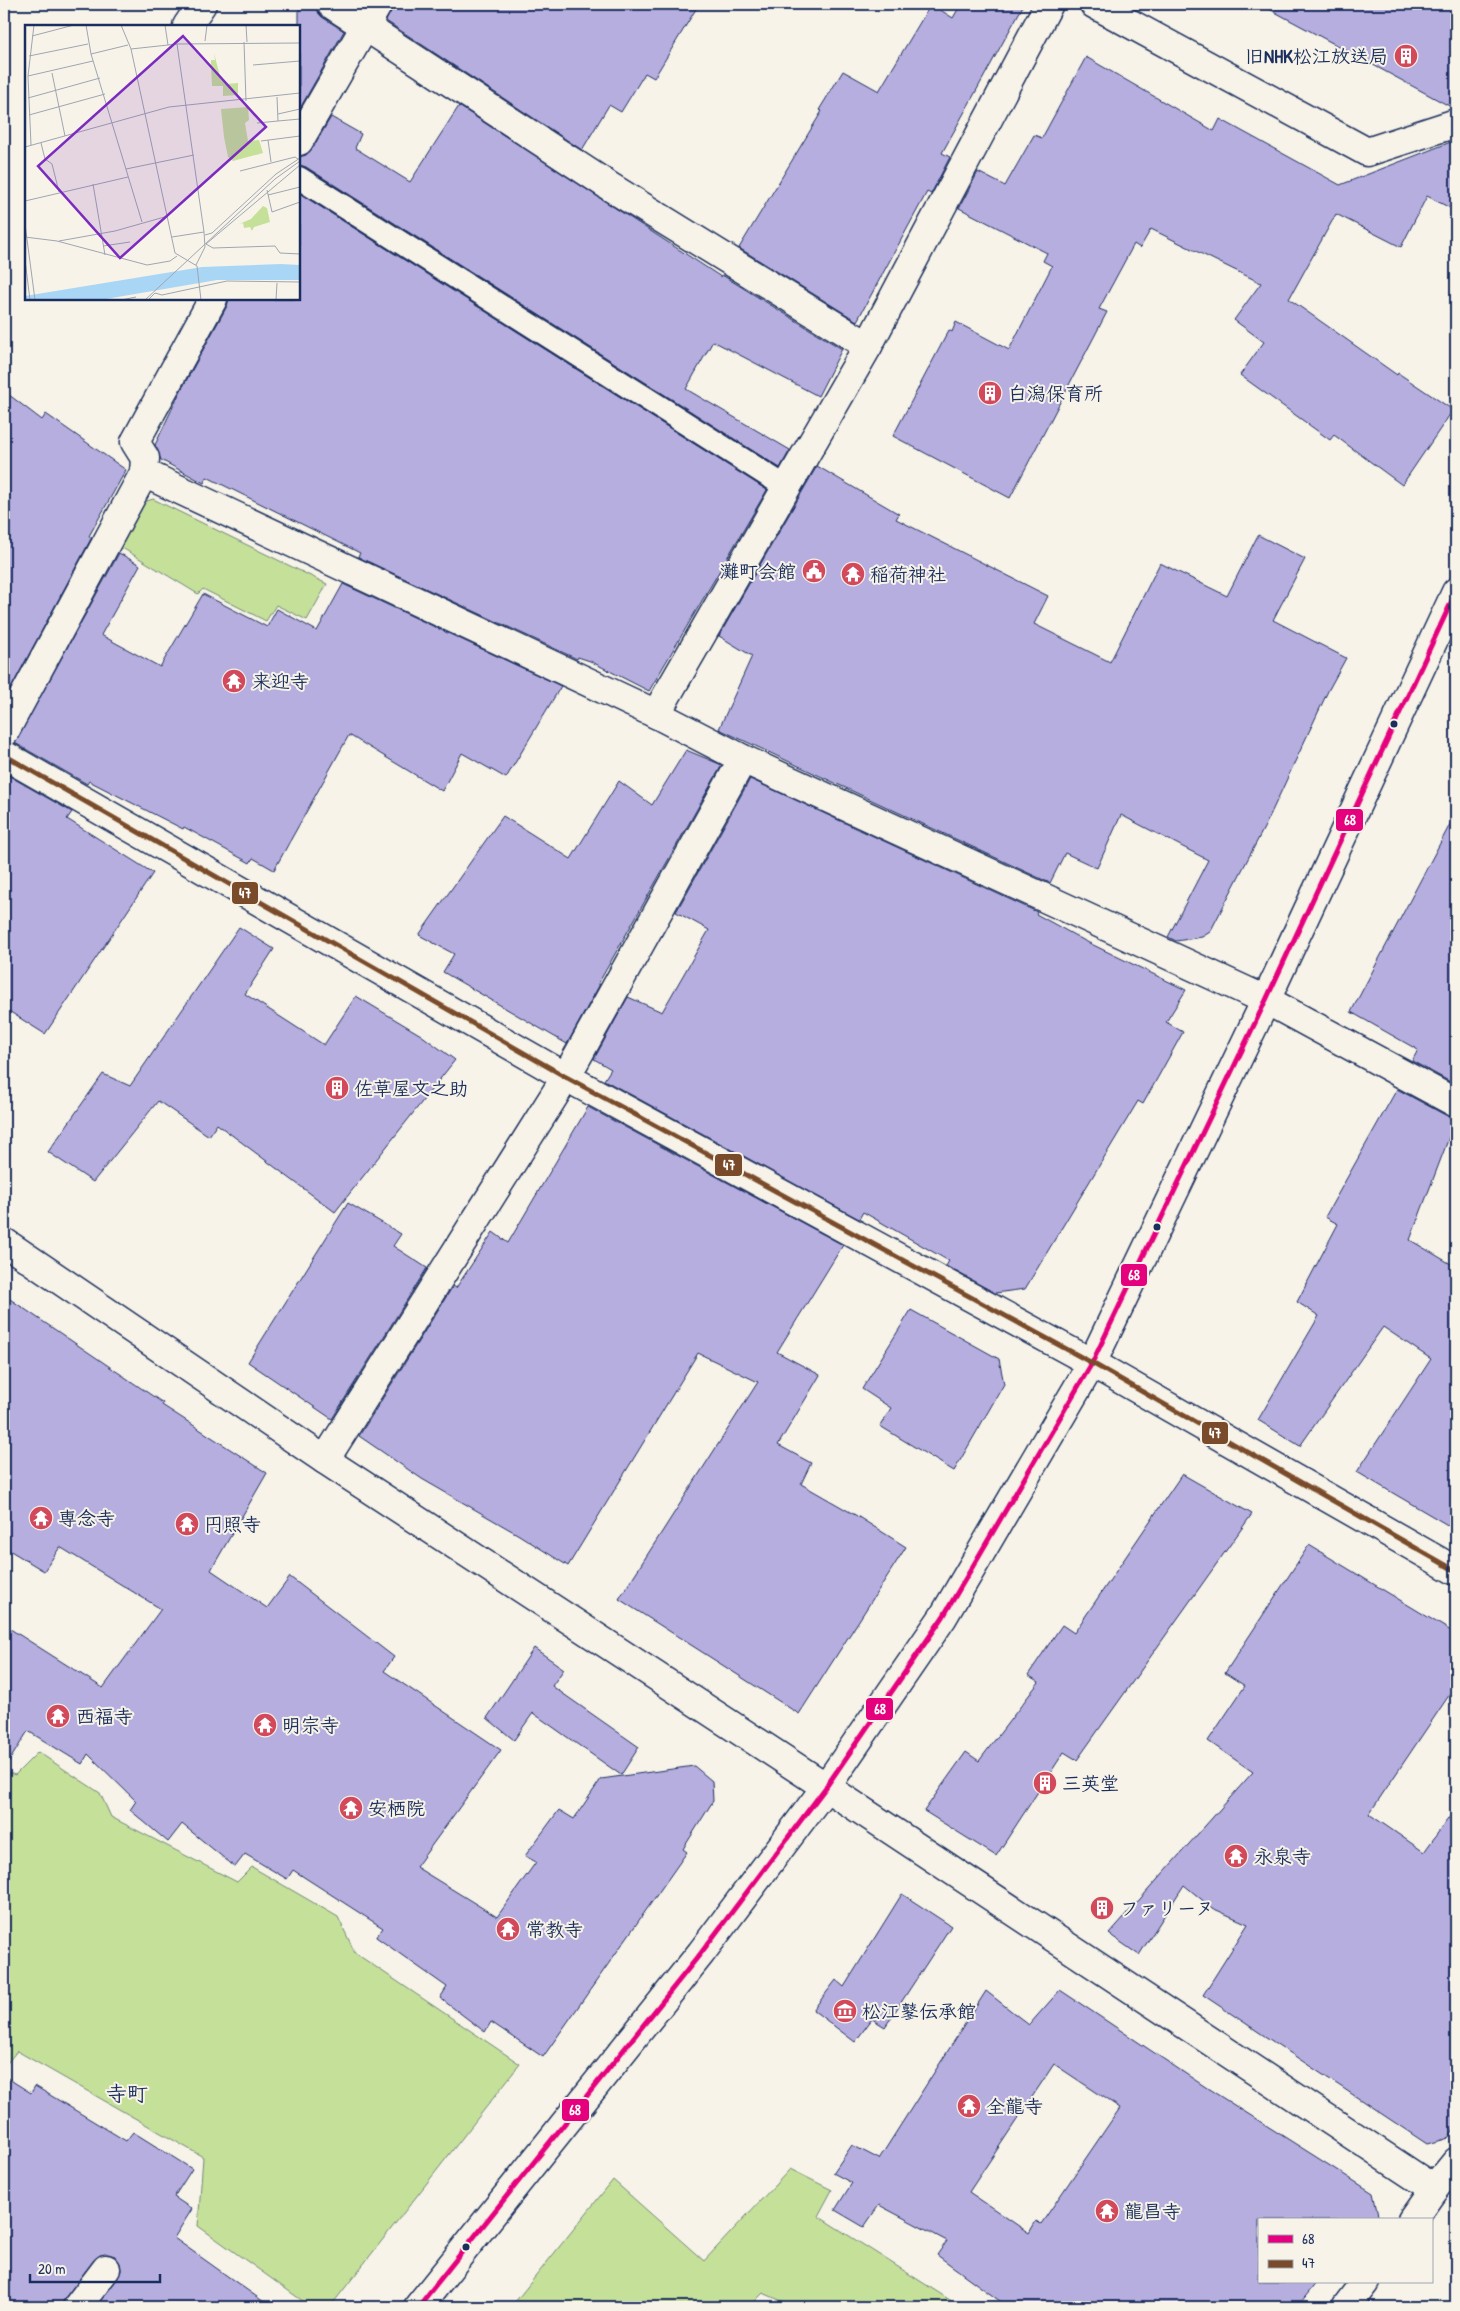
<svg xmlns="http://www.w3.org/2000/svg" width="1460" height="2311" viewBox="0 0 1460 2311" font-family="'Patrick Hand','Klee One',sans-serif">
	<rect width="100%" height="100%" fill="#f7f3e8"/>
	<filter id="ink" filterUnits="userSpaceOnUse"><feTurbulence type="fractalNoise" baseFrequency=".02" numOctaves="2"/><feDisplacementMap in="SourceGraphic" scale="10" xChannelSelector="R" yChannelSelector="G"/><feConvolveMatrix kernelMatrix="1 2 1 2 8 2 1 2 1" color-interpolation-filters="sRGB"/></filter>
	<g filter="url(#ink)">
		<g fill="#c5e098" stroke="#70887b">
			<path d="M 153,499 L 327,584 L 307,620 L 276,605 L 266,621 L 203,589 L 198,594 L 119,546 L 144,502 Z"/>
			<path d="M 38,1752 L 100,1793 L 111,1817 L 237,1882 L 252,1867 L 338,1917 L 355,1953 L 520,2064 L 330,2307 L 311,2307 L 198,2226 L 203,2157 L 17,2051 L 4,2067 L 4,1771 L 15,1775 Z"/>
			<path d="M 790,2169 L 832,2190 L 818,2216 L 961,2307 L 796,2307 L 763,2293 L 749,2307 L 708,2307 L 699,2302 L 695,2307 L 511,2307 L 613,2180 L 704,2261 Z"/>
		</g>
		<g fill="#b7aee0" stroke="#1b2f5e" fill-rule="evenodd">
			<path d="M 299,4 L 315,4 L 317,11 L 322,17 L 344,31 L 299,110 Z"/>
			<path d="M 394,4 L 699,4 L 654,78 L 645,73 L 621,112 L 609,105 L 582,150 L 386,21 Z"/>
			<path d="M 931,4 L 953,18 L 961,4 L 1024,4 L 942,153 L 950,157 L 931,194 L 927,192 L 857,321 L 739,248 L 822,111 L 819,110 L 843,71 L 879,91 Z"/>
			<path d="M 1260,4 L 1456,4 L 1456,108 L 1453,108 Z"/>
			<path d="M 1086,57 L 1214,131 L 1220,119 L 1340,185 L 1456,140 L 1456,211 L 1427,196 L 1401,247 L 1336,214 L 1289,299 L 1397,375 L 1398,373 L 1453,410 L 1402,485 L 1334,435 L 1330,440 L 1240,375 L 1264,342 L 1234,320 L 1261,283 L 1151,229 L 1140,248 L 1134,244 L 1099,309 L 1107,312 L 1010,498 L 893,436 L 949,330 L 952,332 L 956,322 L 1009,350 L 1052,266 L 1043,261 L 1047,253 L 959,208 L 978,172 L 1005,186 L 1034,135 L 1042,138 Z"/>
			<path d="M 459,106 L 721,277 L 722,275 L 842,349 L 818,396 L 713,341 L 686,389 L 790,450 L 780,468 L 306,167 L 299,165 L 299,157 L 306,155 L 312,149 L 331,117 L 361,134 L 355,148 L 410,182 Z"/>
			<path d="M 299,193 L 767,490 L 649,691 L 590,661 L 578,657 L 577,659 L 358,557 L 360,553 L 207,477 L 204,483 L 161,460 L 155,445 L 179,394 L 227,306 L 229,299 L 299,299 Z"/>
			<path d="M 4,391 L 42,420 L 46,414 L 126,470 L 89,536 L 92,537 L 4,701 Z"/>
			<path d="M 817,466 L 899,514 L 896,519 L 1048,596 L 1034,624 L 1110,662 L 1160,563 L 1227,596 L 1258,535 L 1305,559 L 1273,620 L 1346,658 L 1328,691 L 1266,824 L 1210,932 L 1202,937 L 1176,941 L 1168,937 L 1208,860 L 1121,815 L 1097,868 L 1065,853 L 1050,883 L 719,729 L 752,656 L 719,636 Z"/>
			<path d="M 119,553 L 140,565 L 101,635 L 160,667 L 203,594 L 267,627 L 277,609 L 317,631 L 343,584 L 561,686 L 506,778 L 462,753 L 442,791 L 349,735 L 274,870 L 253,858 L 250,863 L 184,827 L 183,829 L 89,781 L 87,784 L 15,743 Z"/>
			<path d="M 686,750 L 722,765 L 598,984 L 600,984 L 567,1044 L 443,972 L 454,954 L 419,935 L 503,816 L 571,859 L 619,781 L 652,805 Z"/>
			<path d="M 4,773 L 72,812 L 67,819 L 153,873 L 45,1034 L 4,1008 Z"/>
			<path d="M 750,779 L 1037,912 L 1036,914 L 1085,941 L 1186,990 L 1166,1022 L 1183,1032 L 1143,1104 L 1138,1101 L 1025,1289 L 995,1293 L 946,1266 L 949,1261 L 863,1212 L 859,1219 L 604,1080 L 611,1069 L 594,1059 L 628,997 L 662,1012 L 709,930 L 676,912 Z"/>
			<path d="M 1456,813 L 1456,1085 L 1412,1061 L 1418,1050 L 1351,1012 Z"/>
			<path d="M 239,927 L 274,949 L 245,994 L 324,1045 L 356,996 L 421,1035 L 455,1060 L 335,1212 L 217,1124 L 209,1136 L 158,1101 L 93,1182 L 48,1152 L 103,1074 L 130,1086 Z"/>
			<path d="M 1397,1089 L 1449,1117 L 1456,1119 L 1410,1240 L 1456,1267 L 1456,1530 L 1357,1472 L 1431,1359 L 1383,1327 L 1300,1446 L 1258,1420 L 1319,1316 L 1297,1302 L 1338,1224 L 1325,1217 Z"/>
			<path d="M 588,1107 L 843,1245 L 777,1352 L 820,1375 L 778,1445 L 811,1463 L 801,1484 L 857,1516 L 906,1547 L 799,1714 L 619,1599 L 758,1382 L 698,1353 L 568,1566 L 519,1535 L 422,1479 L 359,1436 L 453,1286 L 456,1288 L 493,1232 L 508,1243 Z"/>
			<path d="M 348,1203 L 401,1234 L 393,1246 L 427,1268 L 332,1419 L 248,1362 Z"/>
			<path d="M 4,1295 L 163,1403 L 162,1405 L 267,1473 L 211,1570 L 267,1608 L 290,1577 L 394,1657 L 384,1671 L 501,1750 L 416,1867 L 497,1917 L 536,1862 L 525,1856 L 559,1810 L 574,1819 L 601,1779 L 694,1766 L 712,1781 L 713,1801 L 683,1849 L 687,1852 L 543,2057 L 491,2022 L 485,2032 L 440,1998 L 447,1987 L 376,1937 L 383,1928 L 293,1870 L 287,1879 L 245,1854 L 235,1867 L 182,1824 L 168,1842 L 130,1810 L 136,1801 L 88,1754 L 82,1764 L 28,1731 L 4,1769 L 4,1625 L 103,1688 L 161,1609 L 60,1547 L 44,1571 L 4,1547 Z"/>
			<path d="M 911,1310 L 999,1359 L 1004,1384 L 954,1471 L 880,1426 L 891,1408 L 862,1389 Z"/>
			<path d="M 1182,1474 L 1252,1514 L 1077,1760 L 1064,1752 L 996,1856 L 924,1811 L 966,1752 L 979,1761 L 1039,1682 L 1028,1675 L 1062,1625 L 1074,1633 Z"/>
			<path d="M 1309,1545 L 1456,1634 L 1456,1685 L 1369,1814 L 1424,1852 L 1456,1808 L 1456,2125 L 1448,2138 L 1427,2144 L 1203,1995 L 1248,1924 L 1212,1908 L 1184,1885 L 1139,1955 L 1109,1934 L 1253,1772 L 1208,1741 L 1245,1686 L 1225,1673 Z"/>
			<path d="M 534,1648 L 564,1669 L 552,1686 L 639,1747 L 621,1775 L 533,1713 L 514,1740 L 487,1718 Z"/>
			<path d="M 902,1894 L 951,1926 L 885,2027 L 872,2019 L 855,2042 L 813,2010 L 836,1980 L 844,1987 Z"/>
			<path d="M 1060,1990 L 1204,2086 L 1373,2193 L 1379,2220 L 1259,2220 L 1259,2282 L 1317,2282 L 1297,2307 L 1008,2307 L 937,2255 L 947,2241 L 879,2205 L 864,2227 L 835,2210 L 852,2183 L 833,2173 L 852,2145 L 879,2159 L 986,1991 L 1029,2025 ZM 1054,2064 L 1120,2108 L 1041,2224 L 1036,2221 L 1029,2233 L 969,2192 Z"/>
			<path d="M 4,2076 L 31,2093 L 35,2086 L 126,2141 L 133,2132 L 192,2169 L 174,2197 L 192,2209 L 174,2238 L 271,2307 L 96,2307 L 121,2271 L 120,2263 L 115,2256 L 108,2254 L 100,2255 L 94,2260 L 65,2298 L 62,2307 L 4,2307 Z"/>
		</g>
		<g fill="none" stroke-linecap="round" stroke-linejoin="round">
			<g stroke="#1b2f5e" stroke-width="26">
				<path id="service" d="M 299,178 L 786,487"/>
			</g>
			<g stroke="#1b2f5e" stroke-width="31">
				<g id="minor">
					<path d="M 331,4 L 612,188 L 868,346"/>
					<path d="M 1094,4 L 1367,152 L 1456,123"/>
					<path d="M 187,26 L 202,4"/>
					<path d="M 299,141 L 378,4"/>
					<path d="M 144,473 L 656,714 L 743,759 L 1266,1000 L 1456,1103"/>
					<path d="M 656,714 L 868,346 L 1049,4"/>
					<path d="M 4,733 L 144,473 L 145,458 L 135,442 L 213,299"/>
					<path d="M 325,1460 L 566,1077 L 743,759"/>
					<path d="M 1412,2220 L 1434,2189"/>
					<path d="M 77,2307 L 106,2269"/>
					<path d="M 1346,2307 L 1365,2282"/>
				</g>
			</g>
			<g stroke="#1b2f5e" stroke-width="31">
				<path id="tertiary" d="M 4,1242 L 325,1460 L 826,1787 L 1434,2189 L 1456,2162"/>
			</g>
			<g stroke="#1b2f5e" stroke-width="31">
				<g id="secondary">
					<path d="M 4,755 L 566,1077 L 1092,1363 L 1456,1571"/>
					<path d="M 418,2307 L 701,1953 L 826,1787 L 943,1617 L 1092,1363 L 1266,1000 L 1456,592"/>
				</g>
			</g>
			<use href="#service" stroke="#f7f3e8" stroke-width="22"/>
			<use href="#minor" stroke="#f7f3e8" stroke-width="28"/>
			<use href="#tertiary" stroke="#f7f3e8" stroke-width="28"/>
			<use href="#secondary" stroke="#f7f3e8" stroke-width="28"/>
			<g stroke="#f7f3e8" stroke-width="9">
				<path id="bus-1" d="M 418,2307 L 701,1953 L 826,1787 L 943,1617 L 1092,1363 L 1266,1000 L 1456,592"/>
			</g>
			<g stroke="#f7f3e8" stroke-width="9">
				<path id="bus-2" d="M 4,755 L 566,1077 L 1092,1363 L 1456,1571"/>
			</g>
			<use href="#bus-1" stroke="#e5007d" stroke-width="5"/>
			<use href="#bus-2" stroke="#7a4b2a" stroke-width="5"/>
		</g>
	</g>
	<defs>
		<g id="building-disc" transform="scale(1.25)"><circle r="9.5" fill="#d1495b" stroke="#f7f3e8"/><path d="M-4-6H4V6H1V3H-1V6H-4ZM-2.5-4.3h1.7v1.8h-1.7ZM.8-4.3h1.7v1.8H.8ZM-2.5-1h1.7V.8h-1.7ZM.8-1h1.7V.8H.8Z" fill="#fff"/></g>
		<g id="civic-disc" transform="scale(1.25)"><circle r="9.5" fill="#d1495b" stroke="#f7f3e8"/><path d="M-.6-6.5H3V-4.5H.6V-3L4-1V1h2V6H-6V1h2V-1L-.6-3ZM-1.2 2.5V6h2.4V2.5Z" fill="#fff"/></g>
		<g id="temple-disc" transform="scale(1.25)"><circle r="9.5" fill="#d1495b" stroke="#f7f3e8"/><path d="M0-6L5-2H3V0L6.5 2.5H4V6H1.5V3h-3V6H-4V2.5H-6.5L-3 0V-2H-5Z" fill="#fff"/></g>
		<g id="museum-disc" transform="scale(1.25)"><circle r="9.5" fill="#d1495b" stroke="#f7f3e8"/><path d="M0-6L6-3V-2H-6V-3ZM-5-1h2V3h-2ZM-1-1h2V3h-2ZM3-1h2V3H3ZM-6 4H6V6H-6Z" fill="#fff"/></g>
	</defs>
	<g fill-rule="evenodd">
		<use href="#building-disc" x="1406" y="56"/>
		<use href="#building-disc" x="990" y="393"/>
		<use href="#civic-disc" x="814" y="571"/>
		<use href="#temple-disc" x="853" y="574"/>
		<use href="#temple-disc" x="234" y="681"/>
		<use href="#building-disc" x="337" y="1088"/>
		<use href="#temple-disc" x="41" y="1518"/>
		<use href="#temple-disc" x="187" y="1524"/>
		<use href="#temple-disc" x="58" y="1716"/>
		<use href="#temple-disc" x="265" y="1725"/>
		<use href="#building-disc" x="1045" y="1783"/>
		<use href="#temple-disc" x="351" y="1808"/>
		<use href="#temple-disc" x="1236" y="1856"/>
		<use href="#building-disc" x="1102" y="1908"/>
		<use href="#temple-disc" x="508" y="1929"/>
		<use href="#museum-disc" x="845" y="2011"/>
		<use href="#temple-disc" x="969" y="2106"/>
		<use href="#temple-disc" x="1107" y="2211"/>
	</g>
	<g fill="#1b2f5e" stroke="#f7f3e8" stroke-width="2">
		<circle cx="1394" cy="724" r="4.5"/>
		<circle cx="1157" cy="1227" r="4.5"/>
		<circle cx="466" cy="2247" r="4.5"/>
	</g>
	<g text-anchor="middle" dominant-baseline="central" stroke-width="4" stroke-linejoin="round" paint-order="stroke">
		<g font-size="19" font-weight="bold" fill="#1b2f5e" stroke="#f7f3e8" text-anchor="start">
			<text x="1388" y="56" text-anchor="end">旧NHK松江放送局</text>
			<text x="1008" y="393">白潟保育所</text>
			<text x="796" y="571" text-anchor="end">灘町会館</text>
			<text x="870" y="574">稲荷神社</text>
			<text x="252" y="681">来迎寺</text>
			<text x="354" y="1088">佐草屋文之助</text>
			<text x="58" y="1518">専念寺</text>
			<text x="204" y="1524">円照寺</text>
			<text x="76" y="1716">西福寺</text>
			<text x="282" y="1725">明宗寺</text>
			<text x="1062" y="1783">三英堂</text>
			<text x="368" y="1808">安栖院</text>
			<text x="1254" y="1856">永泉寺</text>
			<text x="1120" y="1908">ファリーヌ</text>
			<text x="526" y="1929">常教寺</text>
			<text x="862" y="2011">松江鼕伝承館</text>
			<text x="986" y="2106">全龍寺</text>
			<text x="1124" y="2211">龍昌寺</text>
		</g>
		<g font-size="21" font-weight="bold" fill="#1b2f5e" stroke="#f7f3e8">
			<text x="127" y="2093">寺町</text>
		</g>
	</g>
	<g transform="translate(25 25)">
		<rect width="275" height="275" fill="#f7f3e8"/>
		<path d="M 189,28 L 196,55 L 201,59 L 213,58 L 213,70 L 198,71 L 198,61 L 187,61 L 186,41 L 186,35 L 190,35 ZM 223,82 L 224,95 L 220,98 L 223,116 L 234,115 L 238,128 L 208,136 L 203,132 L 199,112 L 196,84 ZM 238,181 L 242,183 L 245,197 L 229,202 L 227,206 L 225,202 L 219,203 L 218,198 L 214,199 L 226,194 Z" fill="#c5e098"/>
		<path d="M 256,239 L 275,240 L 275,255 L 192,255 L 75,275 L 0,275 L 0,271 L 177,242 Z" fill="#aad6f6"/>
		<path fill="none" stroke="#9fa5b1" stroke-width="1" d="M 61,0 L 66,29 L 117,197M 96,0 L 106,24 L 150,228 L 172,241 L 176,275M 140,0 L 143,20 L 152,19 L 179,207M 221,0 L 222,17M 7,11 L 49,0M 180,16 L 182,0M 219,17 L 221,76M 152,19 L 275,18M 106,24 L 143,20M 66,29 L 103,20M 4,31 L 63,19M 228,40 L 275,36M 27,48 L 40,111M 3,51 L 68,36M 3,73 L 75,53M 253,89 L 275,84M 4,90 L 80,69M 253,96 L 275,94M 232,98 L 253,96 L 252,72M 243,115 L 246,137M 236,116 L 275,111M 16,118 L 20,134 L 27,139 L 34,167M 6,120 L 3,51 L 9,0M 0,122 L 144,82 L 275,68M 101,144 L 169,130M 215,146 L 270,132 L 273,134M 68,159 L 80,230M 242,165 L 247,187 L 275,177M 243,170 L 275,162M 0,176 L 103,152M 0,199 L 10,275M 180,210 L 187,208 L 251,149 L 275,133M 0,212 L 32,216 L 122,240 L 145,236 L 152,231M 147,212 L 179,207 L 180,222 L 171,240M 34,216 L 90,206 L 143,191M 181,219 L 275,140M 181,219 L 188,223 L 250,221 L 255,228 L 275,229M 78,221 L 105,217M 0,235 L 5,275M 96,275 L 111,272M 120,275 L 250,154 L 275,136M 123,275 L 130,268 L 137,270 L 202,256 L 275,257M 251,275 L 252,258"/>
		<path fill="#7b2cbf" fill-opacity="0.15" stroke="#7b2cbf" stroke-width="2.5" d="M 158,11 L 241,102 L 95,233 L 13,141 Z"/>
		<rect width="275" height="275" fill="none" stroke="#1b2f5e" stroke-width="2.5"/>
	</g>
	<g stroke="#f7f3e8" stroke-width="2">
		<rect x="1335" y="808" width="29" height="24" rx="5" fill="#e5007d"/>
		<rect x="231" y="881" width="28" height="24" rx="5" fill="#7a4b2a"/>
		<rect x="714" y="1153" width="29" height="24" rx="5" fill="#7a4b2a"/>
		<rect x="1120" y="1263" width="28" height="24" rx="5" fill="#e5007d"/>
		<rect x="1201" y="1421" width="28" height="24" rx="5" fill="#7a4b2a"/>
		<rect x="865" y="1697" width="29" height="24" rx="5" fill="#e5007d"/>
		<rect x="561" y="2098" width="29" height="24" rx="5" fill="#e5007d"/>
	</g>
	<g font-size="14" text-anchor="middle" font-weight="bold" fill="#fff">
		<text x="1350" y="825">68</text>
		<text x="245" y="898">47</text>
		<text x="729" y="1170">47</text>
		<text x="1134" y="1280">68</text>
		<text x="1215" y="1438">47</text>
		<text x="880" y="1714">68</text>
		<text x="575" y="2115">68</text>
	</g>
	<rect width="1460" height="2311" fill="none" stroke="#f7f3e8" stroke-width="20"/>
	<rect x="10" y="10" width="1440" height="2291" fill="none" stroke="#1b2f5e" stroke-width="2" filter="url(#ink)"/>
	<rect x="1258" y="2218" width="175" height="65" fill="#f7f3e8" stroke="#9fa5b1"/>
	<rect x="1268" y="2235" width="25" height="8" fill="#e5007d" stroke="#9fa5b1"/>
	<text x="1302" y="2244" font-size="15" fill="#1b2f5e">68</text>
	<rect x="1268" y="2260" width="25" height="8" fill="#7a4b2a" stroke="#9fa5b1"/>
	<text x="1302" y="2268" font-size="15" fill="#1b2f5e">47</text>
	<path d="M30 2274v8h130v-8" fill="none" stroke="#1b2f5e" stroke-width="2.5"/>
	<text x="38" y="2274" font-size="15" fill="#1b2f5e" stroke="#f7f3e8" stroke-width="4" paint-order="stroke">20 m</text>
</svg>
